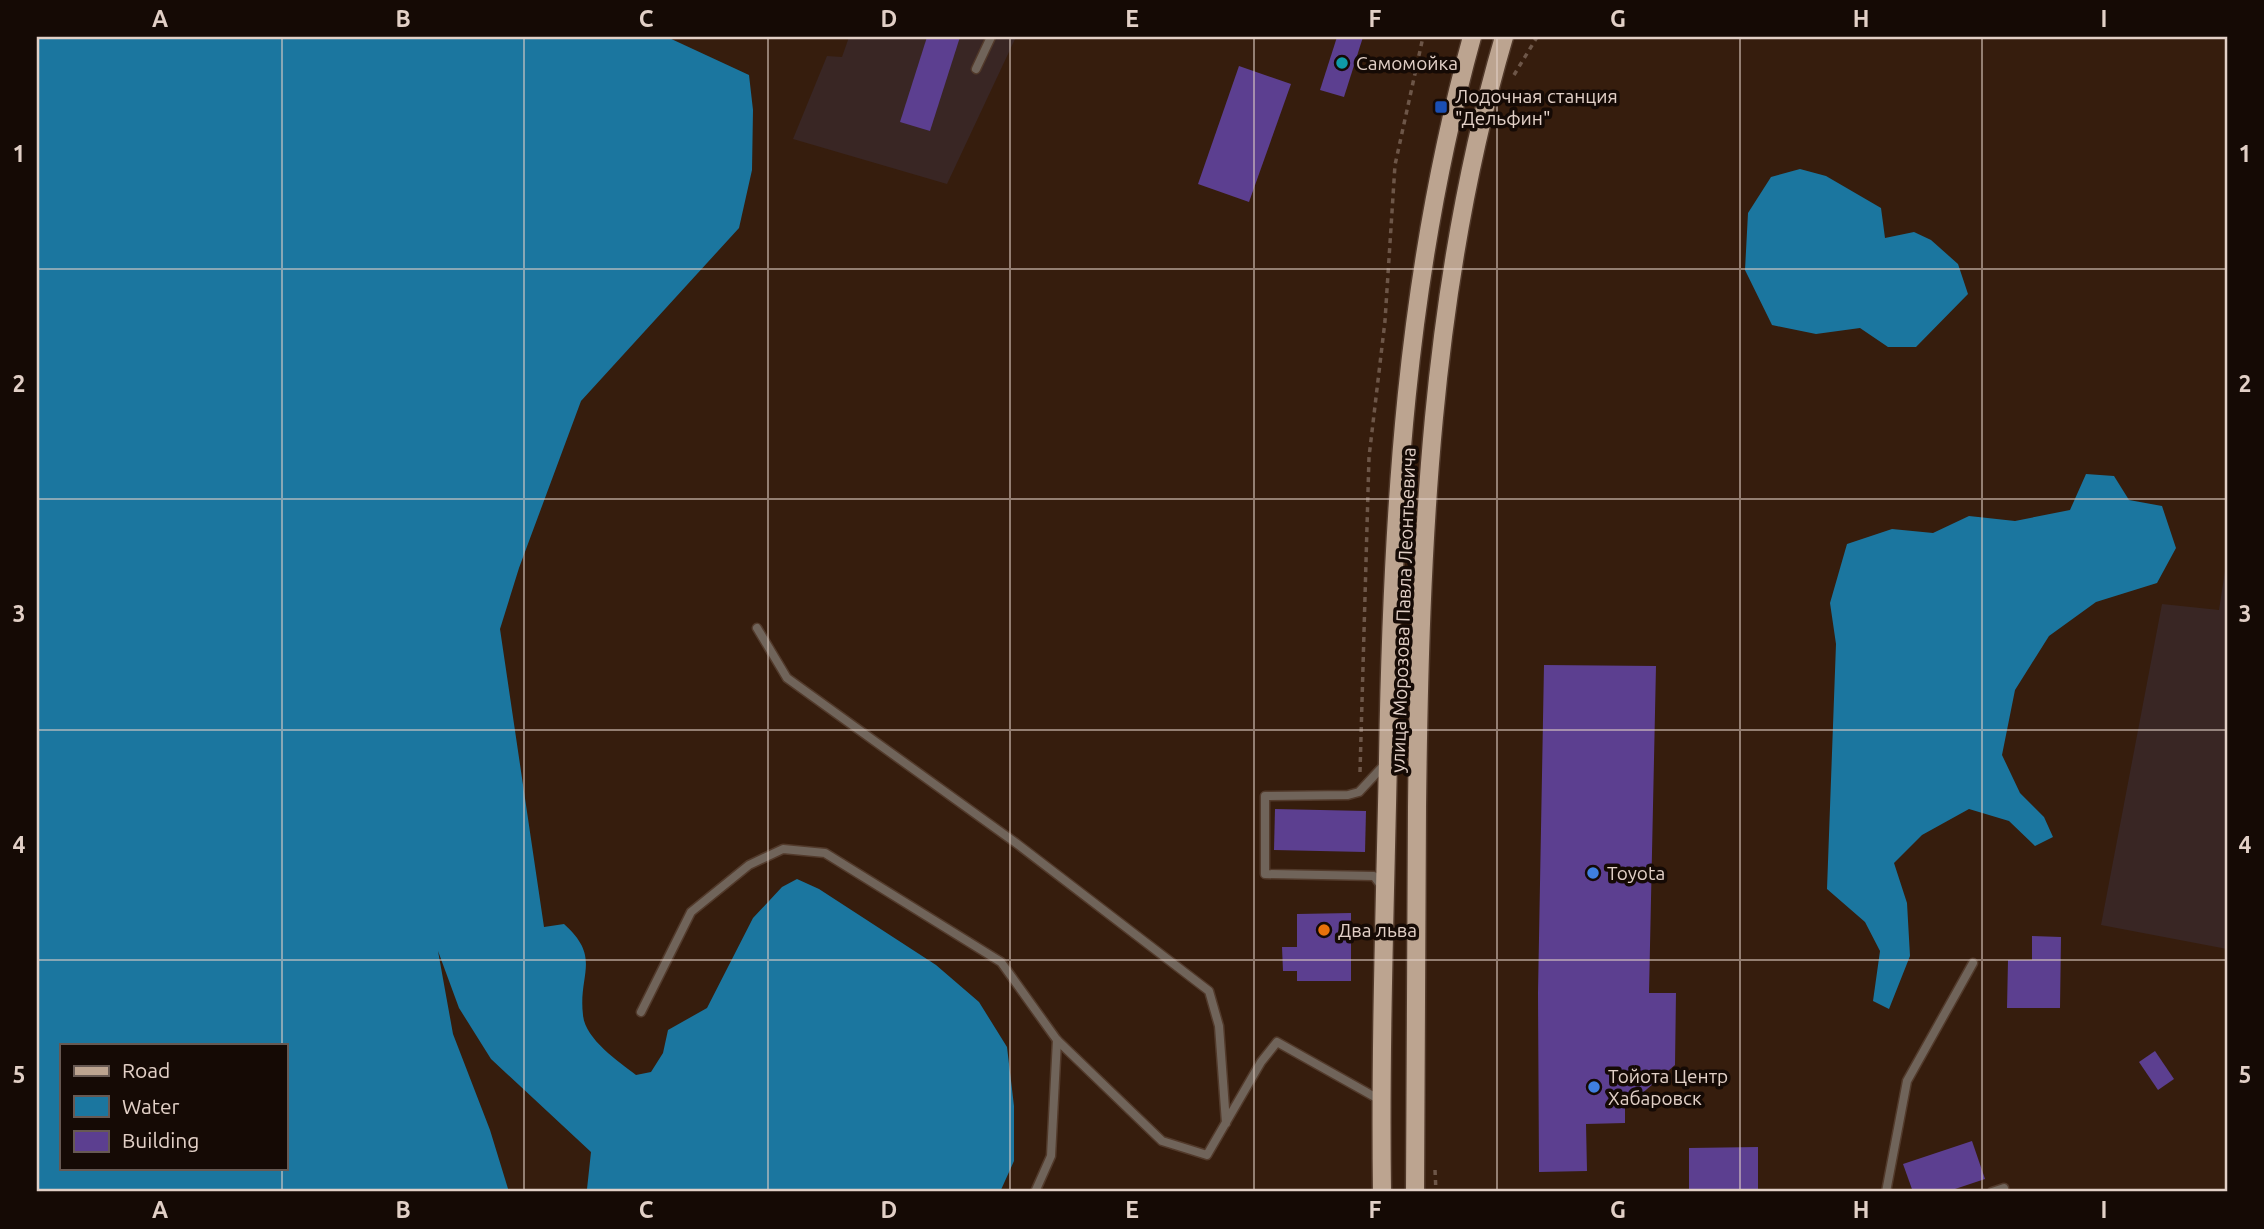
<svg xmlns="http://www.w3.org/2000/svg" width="2264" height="1229" viewBox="0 0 2264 1229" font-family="Ubuntu,sans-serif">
	<rect width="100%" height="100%" fill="#361d0d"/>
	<g fill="#392624">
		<path d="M 849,37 L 1016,37 L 947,184 L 793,139 L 827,56 L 842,57 Z"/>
		<path d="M 2227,558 L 2227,949 L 2101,925 L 2162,604 L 2219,610 Z"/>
	</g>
	<g fill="#1b769f" fill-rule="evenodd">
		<path d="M 37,37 L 667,37 L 749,75 L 753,110 L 752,170 L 739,228 L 581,401 L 519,568 L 500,629 L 544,927 L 564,924 C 602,958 578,974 583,1015 C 585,1039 618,1061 636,1075 L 651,1072 L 663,1053 L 668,1030 L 707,1008 L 753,918 L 782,887 L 797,879 L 819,889 L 936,965 L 979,1002 L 1007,1047 L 1014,1106 L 1014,1161 L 1000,1192 L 592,1192 L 587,1189 L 591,1152 L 491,1059 L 459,1008 L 438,951 L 453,1034 L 490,1130 L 509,1192 L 37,1192 ZM 61,1045 L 285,1045 L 285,1168 L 61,1168 Z"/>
		<path d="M 1800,169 L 1826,176 L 1881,208 L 1885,238 L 1914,232 L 1931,240 L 1958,264 L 1968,294 L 1916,347 L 1888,347 L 1860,328 L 1816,334 L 1772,325 L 1745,270 L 1748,213 L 1771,177 Z"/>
		<path d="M 2086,474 L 2114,476 L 2129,500 L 2162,506 L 2176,548 L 2157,583 L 2096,602 L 2049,636 L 2015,690 L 2002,755 L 2020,793 L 2044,817 L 2053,837 L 2035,846 L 2009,821 L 1969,809 L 1922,835 L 1894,863 L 1907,903 L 1910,956 L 1889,1009 L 1873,1001 L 1880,951 L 1865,922 L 1827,889 L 1836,644 L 1830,603 L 1847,544 L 1892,529 L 1933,533 L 1969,516 L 2015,521 L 2070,510 Z"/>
	</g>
	<g fill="#5c3f90">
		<path d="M 927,37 L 960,37 L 930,131 L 900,122 Z"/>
		<path d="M 1337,37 L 1363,37 L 1344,97 L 1320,90 Z"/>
		<path d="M 1239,66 L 1291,84 L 1249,202 L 1198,184 Z"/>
		<path d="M 1544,665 L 1656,666 L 1649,993 L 1676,993 L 1675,1065 L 1625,1108 L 1625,1123 L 1586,1124 L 1587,1171 L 1539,1172 L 1538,993 Z"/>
		<path d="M 1275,809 L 1366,811 L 1365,852 L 1274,850 Z"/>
		<path d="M 1351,913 L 1351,981 L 1297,981 L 1297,971 L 1283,971 L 1282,947 L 1297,947 L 1297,914 Z"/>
		<path d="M 2032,936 L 2061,937 L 2060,1008 L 2007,1008 L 2008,960 L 2032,960 Z"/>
		<path d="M 2155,1051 L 2174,1079 L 2158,1090 L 2139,1062 Z"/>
		<path d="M 1972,1141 L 1985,1179 L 1946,1192 L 1913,1192 L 1903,1164 Z"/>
		<path d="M 1758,1147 L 1758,1192 L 1689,1192 L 1689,1148 Z"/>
	</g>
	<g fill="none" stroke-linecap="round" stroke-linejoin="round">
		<g stroke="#523a2b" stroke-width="11">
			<g id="lane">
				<path d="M 976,69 L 991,37"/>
				<path d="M 757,628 L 787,678 L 1016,843 L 1209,991 L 1219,1026 L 1226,1123"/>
				<path d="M 1382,887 L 1374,876 L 1265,874 L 1265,796 L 1348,795 L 1359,792 L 1385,764"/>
				<path d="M 641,1012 L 691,912 L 749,865 L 783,849 L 825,853 L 1001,962 L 1057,1040 L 1162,1141 L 1207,1155 L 1261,1062 L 1277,1042 L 1382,1101"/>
				<path d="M 1035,1192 L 1051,1156 L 1057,1040"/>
				<path d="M 1886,1192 L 1907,1081 L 1973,963"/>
				<path d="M 1992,1192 L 2004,1188"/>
			</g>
		</g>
		<g stroke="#523a2b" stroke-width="21">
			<g id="primary">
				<path d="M 1382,1192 C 1380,1048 1385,904 1388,760 C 1392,513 1406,276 1472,37"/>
				<path d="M 1415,1192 C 1416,1064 1416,935 1417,807 C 1420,546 1430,289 1504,37"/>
			</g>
		</g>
		<g stroke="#6d5648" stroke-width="3.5" stroke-dasharray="5 5" stroke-linecap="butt">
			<path d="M 1514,75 L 1537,37"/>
			<path d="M 1360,772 L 1369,457 L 1385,321 L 1395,165 L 1423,37"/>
			<path d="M 1435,1170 L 1436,1192"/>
		</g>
		<use href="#lane" stroke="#70645a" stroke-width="8"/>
		<use href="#primary" stroke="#bca490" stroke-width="18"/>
	</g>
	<path fill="none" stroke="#e2d0c7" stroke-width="2" stroke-opacity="0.55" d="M 282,37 L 282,1045M 524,37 L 524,1192M 768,37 L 768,1192M 1010,37 L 1010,1192M 1254,37 L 1254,1192M 1497,37 L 1497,1192M 1740,37 L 1740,1192M 1982,37 L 1982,1192M 37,269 L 2227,269M 37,499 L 2227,499M 37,730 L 2227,730M 37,960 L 2227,960M 282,1168 L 282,1192"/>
	<circle fill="#0f9aa8" stroke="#150a05" stroke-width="2.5" cx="1342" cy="63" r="7"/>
	<rect fill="#1a4fb4" stroke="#150a05" stroke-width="2.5" x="1434" y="100" width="14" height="14" rx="3.5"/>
	<g fill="#3f7fe0" stroke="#150a05" stroke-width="2.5">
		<circle cx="1593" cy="873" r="7"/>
		<circle cx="1594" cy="1087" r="7"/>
	</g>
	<circle fill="#e8710a" stroke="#150a05" stroke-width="2.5" cx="1324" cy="930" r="7"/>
	<g text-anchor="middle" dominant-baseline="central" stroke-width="7" stroke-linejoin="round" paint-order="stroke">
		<g font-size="19" fill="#e2d0c7" stroke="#150a05" text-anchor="start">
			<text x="1356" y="63">Самомойка</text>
			<text x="1455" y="96">Лодочная станция<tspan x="1455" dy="22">"Дельфин"</tspan></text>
			<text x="1607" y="873">Toyota</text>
			<text x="1338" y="930">Два льва</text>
			<text x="1608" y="1076">Тойота Центр<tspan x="1608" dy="22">Хабаровск</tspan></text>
		</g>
		<g font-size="19" fill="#e2d0c7" stroke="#150a05">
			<text transform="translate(1403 610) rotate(-88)">улица Морозова Павла Леонтьевича</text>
		</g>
	</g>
	<rect width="2264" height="1229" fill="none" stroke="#150a05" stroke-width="77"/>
	<rect x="60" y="1044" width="228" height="126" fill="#150a05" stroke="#675953" stroke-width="2"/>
	<rect x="74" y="1066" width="35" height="10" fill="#bca490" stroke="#675953" stroke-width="2"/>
	<text x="122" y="1078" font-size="21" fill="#e2d0c7">Road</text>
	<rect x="74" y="1096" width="35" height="21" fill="#1b769f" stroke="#675953" stroke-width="2"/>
	<text x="122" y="1114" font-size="21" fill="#e2d0c7">Water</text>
	<rect x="74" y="1131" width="35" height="21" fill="#5c3f90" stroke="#675953" stroke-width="2"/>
	<text x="122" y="1148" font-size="21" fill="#e2d0c7">Building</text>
	<rect x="38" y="38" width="2188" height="1152" fill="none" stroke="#e2d0c7" stroke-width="2.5"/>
	<g font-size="23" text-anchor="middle" font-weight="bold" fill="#e2d0c7">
		<text x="160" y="27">A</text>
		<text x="403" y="27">B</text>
		<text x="646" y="27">C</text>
		<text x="889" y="27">D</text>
		<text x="1132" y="27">E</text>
		<text x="1375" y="27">F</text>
		<text x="1618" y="27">G</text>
		<text x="1861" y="27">H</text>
		<text x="2104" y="27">I</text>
		<text x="19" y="162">1</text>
		<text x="2245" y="162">1</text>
		<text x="19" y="392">2</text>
		<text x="2245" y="392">2</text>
		<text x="19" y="622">3</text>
		<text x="2245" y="622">3</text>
		<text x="19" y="853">4</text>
		<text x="2245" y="853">4</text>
		<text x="19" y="1083">5</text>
		<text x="2245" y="1083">5</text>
		<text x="160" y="1218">A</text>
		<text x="403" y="1218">B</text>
		<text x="646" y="1218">C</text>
		<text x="889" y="1218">D</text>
		<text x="1132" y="1218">E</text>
		<text x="1375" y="1218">F</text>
		<text x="1618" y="1218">G</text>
		<text x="1861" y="1218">H</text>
		<text x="2104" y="1218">I</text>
	</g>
</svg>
